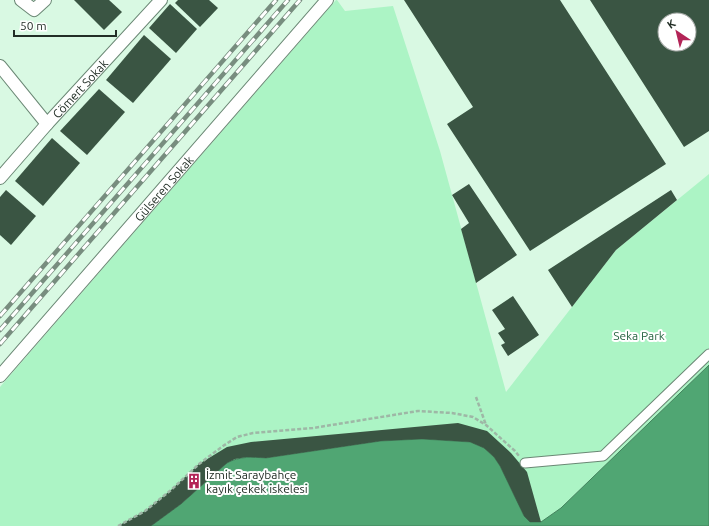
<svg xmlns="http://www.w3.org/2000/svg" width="709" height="526" viewBox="0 0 709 526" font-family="Ubuntu,sans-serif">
	<rect width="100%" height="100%" fill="#d9f9e3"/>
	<path fill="#acf4c5" d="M 336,0 L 337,0 L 345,11 L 393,6 L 440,151 L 506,392 L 616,250 L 709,174 L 709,365 L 561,508 L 541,522 L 530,522 L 524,516 L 381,441 L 227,463 L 186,499 L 151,526 L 0,526 L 0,387 Z"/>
	<path fill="#50a673" stroke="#42825c" d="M 709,365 L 709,526 L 151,526 L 181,504 L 227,463 C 240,456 252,457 266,458 L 381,441 L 422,439 L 470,442 L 484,448 L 494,457 L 500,466 L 524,516 L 530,522 L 541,522 L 561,508 Z"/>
	<g fill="#3a5543" fill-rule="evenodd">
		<path d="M 74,0 L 109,0 L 122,12 L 104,30 Z"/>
		<path d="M 178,0 L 209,0 L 218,8 L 200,27 L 175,3 Z"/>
		<path d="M 404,0 L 560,0 L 666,164 L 530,251 L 447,124 L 473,107 Z"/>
		<path d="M 590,0 L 709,0 L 709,131 L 684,147 ZM 665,20 L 689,20 L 689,44 L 665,44 Z"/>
		<path d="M 170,4 L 197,29 L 176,53 L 149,28 Z"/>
		<path d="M 144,35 L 171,59 L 133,103 L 106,80 Z"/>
		<path d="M 99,89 L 125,112 L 87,155 L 60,131 Z"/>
		<path d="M 52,138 L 80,163 L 43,206 L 15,181 Z"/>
		<path d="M 469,184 L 517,255 L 476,283 L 461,229 L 469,223 L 452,195 Z"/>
		<path d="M 6,190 L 36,216 L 11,245 L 0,235 L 0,197 Z"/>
		<path d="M 671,190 L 677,200 L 616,250 L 572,307 L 548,270 Z"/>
		<path d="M 513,296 L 539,335 L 508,356 L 501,345 L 505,343 L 498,333 L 505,329 L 492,310 Z"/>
		<path d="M 458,423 L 487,431 L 511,453 L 527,472 L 541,522 L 530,522 L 524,516 L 500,466 L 494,457 L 484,448 L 470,442 L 422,439 L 381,441 L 266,458 L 247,457 L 235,459 L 227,463 L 181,504 L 151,526 L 118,526 L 145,511 L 171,490 L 199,464 L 227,447 L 251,442 Z"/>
	</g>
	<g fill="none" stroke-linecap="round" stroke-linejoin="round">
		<g stroke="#6b8875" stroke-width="11">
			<path id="pedestrian" d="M 525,463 L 603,456 L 709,354"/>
		</g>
		<g stroke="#6b8875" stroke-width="14">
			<g id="minor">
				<path d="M 21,0 L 34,10 L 45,0"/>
				<path d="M 0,66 L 47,124"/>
				<path id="s1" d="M 0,178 L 47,124 L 161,0"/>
				<path id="s2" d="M 0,376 L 327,0"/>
			</g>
		</g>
		<g stroke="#9eb7a6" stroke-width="2.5" stroke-dasharray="4 2" stroke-linecap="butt">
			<path d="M 476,397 L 486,425"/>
			<path d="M 118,526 L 145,511 L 171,490 L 199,464 L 223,446 L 237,437 L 253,433 L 313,428 L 418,411 L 452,413 L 473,417 L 486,425 L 515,451 L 519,456"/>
		</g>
		<use href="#pedestrian" stroke="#fff" stroke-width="9"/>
		<use href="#minor" stroke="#fff" stroke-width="12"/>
		<g stroke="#788d7f" stroke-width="4.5">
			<g id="rail">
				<path d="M 0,316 L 276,0"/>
				<path d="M 0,330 L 288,0"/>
				<path d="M 0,344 L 300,0"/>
			</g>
		</g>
		<use href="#rail" stroke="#fff" stroke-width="3" stroke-dasharray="9" stroke-linecap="butt"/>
	</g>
	<defs>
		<g id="building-bare" transform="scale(1.2)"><path d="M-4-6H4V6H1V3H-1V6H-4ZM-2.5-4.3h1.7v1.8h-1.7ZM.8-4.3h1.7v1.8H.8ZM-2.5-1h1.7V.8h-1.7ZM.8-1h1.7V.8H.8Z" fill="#b32457" stroke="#fff" stroke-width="2.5" paint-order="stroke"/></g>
	</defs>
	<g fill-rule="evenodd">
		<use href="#building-bare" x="194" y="481"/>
	</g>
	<g text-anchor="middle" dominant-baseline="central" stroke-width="4" stroke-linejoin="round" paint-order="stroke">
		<g font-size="12" fill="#222e26" stroke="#fff">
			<text stroke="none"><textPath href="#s1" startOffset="120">Cömert Sokak</textPath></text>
			<text stroke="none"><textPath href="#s2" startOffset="249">Gülseren Sokak</textPath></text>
		</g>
		<g font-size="12" fill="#276441" stroke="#fff">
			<text x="639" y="335">Seka Park</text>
		</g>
		<g font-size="12" fill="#222e26" stroke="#fff" text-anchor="start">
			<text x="206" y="474">İzmit Saraybahçe<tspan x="206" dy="14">kayık çekek iskelesi</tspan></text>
		</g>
	</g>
	<g transform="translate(677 32) rotate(325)"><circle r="19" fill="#ffffff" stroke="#a7aba8"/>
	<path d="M0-3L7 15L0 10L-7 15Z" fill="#b32457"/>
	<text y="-6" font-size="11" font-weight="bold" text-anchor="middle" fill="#222e26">K</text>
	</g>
	<path d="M14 30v6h102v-6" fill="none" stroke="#222e26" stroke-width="2"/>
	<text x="20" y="30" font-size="12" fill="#222e26" stroke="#ffffff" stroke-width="3" paint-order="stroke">50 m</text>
</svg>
